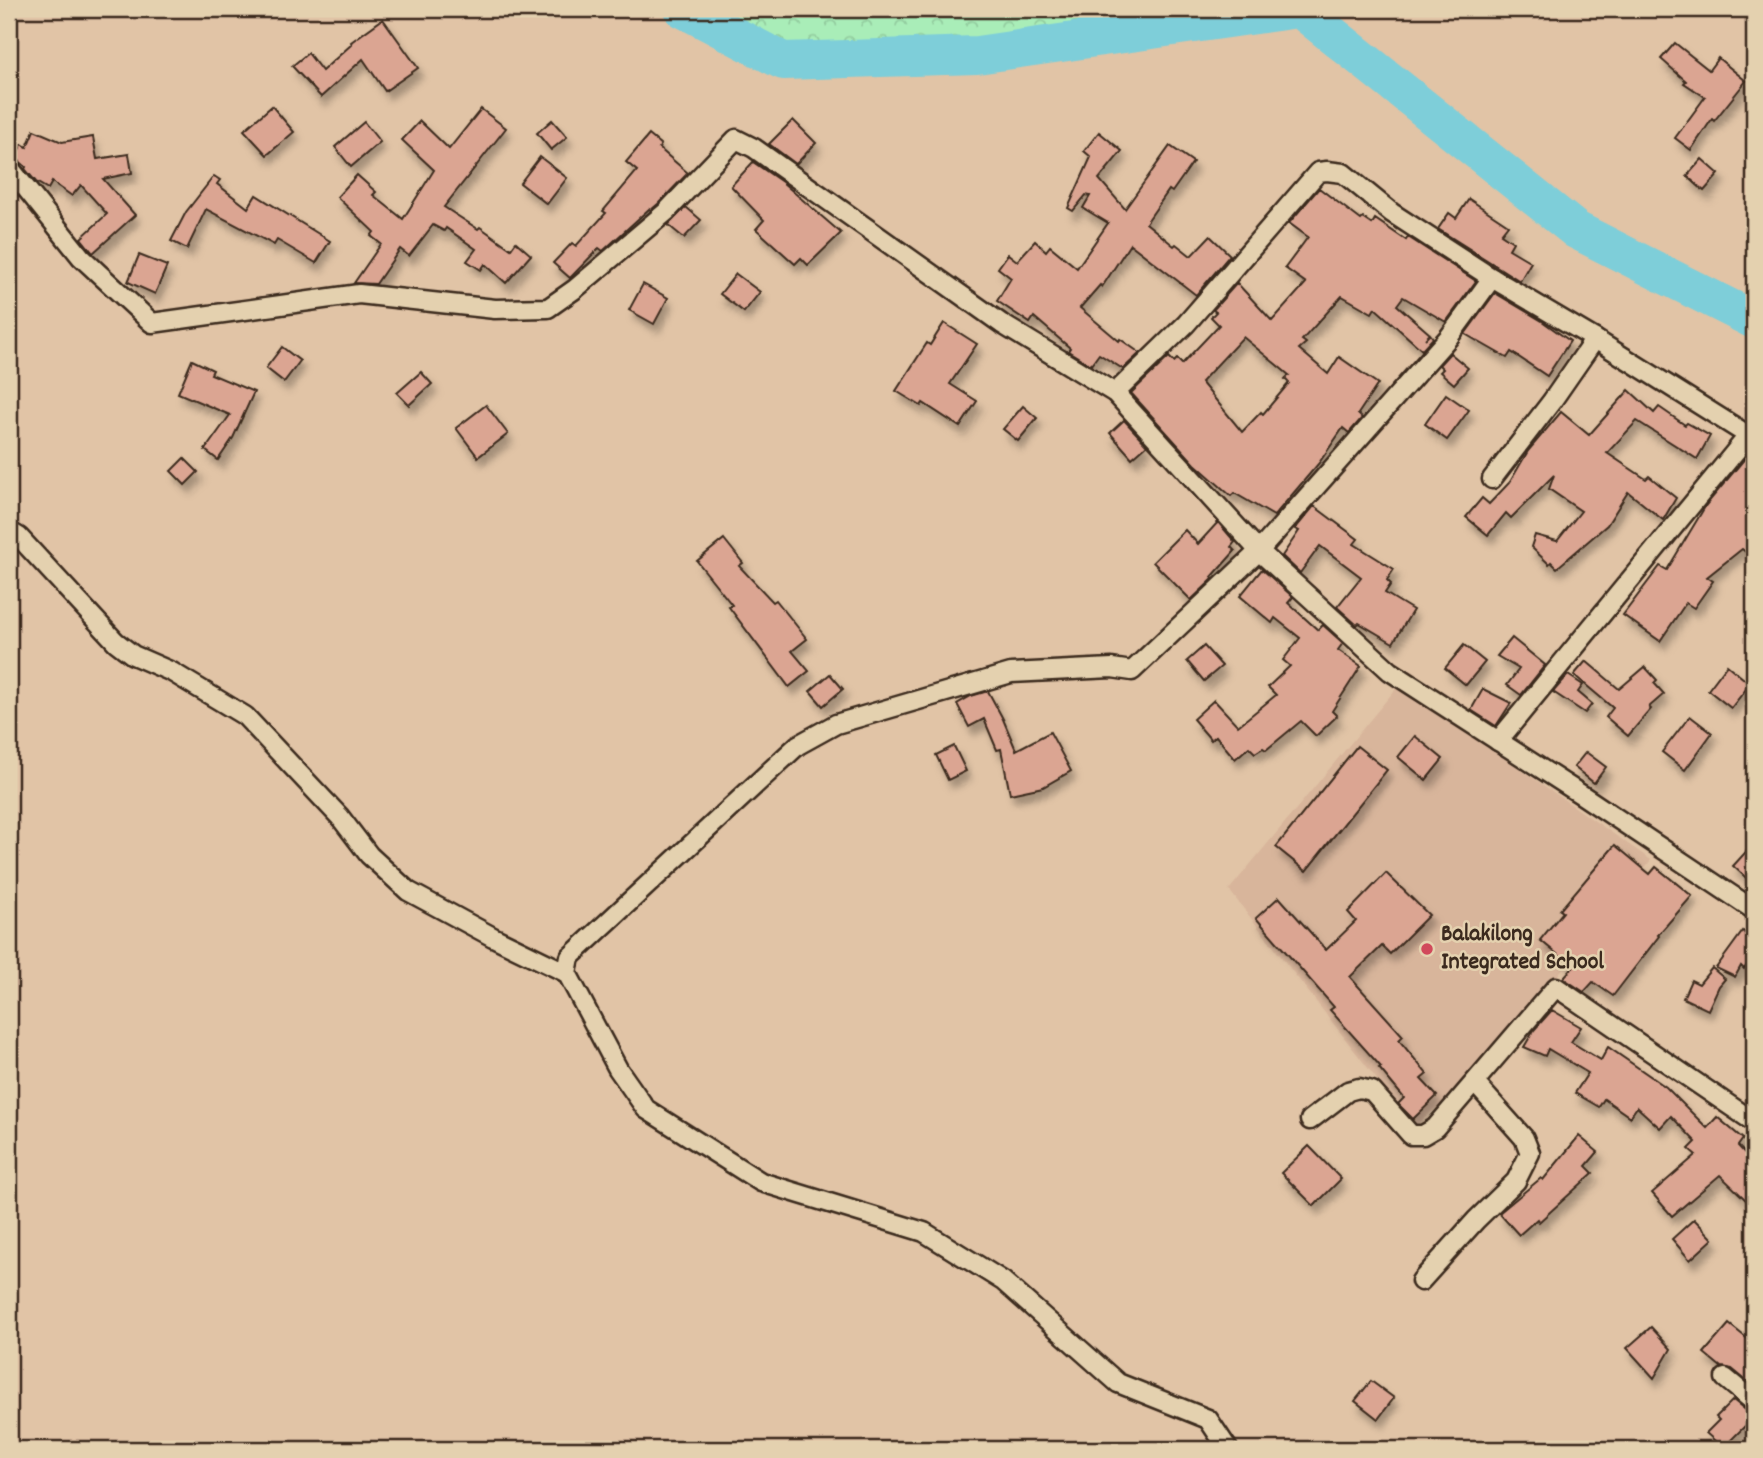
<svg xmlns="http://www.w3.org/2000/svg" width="1763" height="1458" viewBox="0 0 1763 1458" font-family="Dekko,sans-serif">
	<defs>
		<pattern id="forest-crowns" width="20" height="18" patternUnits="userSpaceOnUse" patternTransform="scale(1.75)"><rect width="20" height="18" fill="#a9edb8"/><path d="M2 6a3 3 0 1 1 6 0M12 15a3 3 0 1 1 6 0" fill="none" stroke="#92cb9e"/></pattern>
		<filter id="shadow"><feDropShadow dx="4.5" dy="8" stdDeviation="3.5" flood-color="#0004"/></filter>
	</defs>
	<rect width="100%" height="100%" fill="#e1c4a6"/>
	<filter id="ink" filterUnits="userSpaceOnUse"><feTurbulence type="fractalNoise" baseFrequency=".0143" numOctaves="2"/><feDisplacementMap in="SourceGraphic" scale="14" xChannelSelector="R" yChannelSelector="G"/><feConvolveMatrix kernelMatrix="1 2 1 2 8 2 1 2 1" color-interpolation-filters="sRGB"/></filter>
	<g filter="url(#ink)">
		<path fill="#d8b59b" d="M 1399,685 L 1651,860 L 1531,1008 L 1448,1098 L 1414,1127 L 1229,890 Z"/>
		<path fill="url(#forest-crowns)" stroke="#728c6b" stroke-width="2" d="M 689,9 L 1298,9 L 977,55 L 783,61 Z"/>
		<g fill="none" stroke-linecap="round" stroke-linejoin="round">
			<g stroke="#7eced9" stroke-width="38">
				<path d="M 683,9 L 783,61 L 977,55 L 1298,9"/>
				<path d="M 1300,9 L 1576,230 L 1754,320"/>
			</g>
		</g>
		<g fill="#dba592" stroke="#3b2a1e" stroke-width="2" fill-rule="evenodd" filter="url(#shadow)">
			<path d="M 383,19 L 418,68 L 385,91 L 363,59 L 321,97 L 292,66 L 308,53 L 322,71 L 352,44 L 351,42 Z"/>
			<path d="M 1675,43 L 1709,70 L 1718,58 L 1746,81 L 1714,121 L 1712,119 L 1691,150 L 1675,138 L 1705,97 L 1684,83 L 1686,81 L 1661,59 Z"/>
			<path d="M 272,106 L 294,132 L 267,155 L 244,130 Z"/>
			<path d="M 481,109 L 506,128 L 444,207 L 478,229 L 480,227 L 511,249 L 516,242 L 531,255 L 506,283 L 485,264 L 481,270 L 467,261 L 476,249 L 446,228 L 444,231 L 433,225 L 409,256 L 400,249 L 376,284 L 354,283 L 381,244 L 371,236 L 374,232 L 337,197 L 357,175 L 376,192 L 373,195 L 403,219 L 434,170 L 402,140 L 420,121 L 449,149 Z"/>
			<path d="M 552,120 L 567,137 L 551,150 L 537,133 Z"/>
			<path d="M 793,120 L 816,143 L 796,164 L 769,144 Z"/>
			<path d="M 364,122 L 380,142 L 351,167 L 335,147 Z"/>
			<path d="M 34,130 L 62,142 L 93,137 L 97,159 L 129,154 L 132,173 L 103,179 L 135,215 L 93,253 L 81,238 L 107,214 L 81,185 L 72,196 L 52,182 L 48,189 L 36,182 L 25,169 L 26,167 L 15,157 L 22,144 L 27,147 Z"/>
			<path d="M 1099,132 L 1122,151 L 1099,179 L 1125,209 L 1170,146 L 1193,162 L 1172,192 L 1169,190 L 1146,223 L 1174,246 L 1176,244 L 1191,256 L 1210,236 L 1230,255 L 1196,295 L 1130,244 L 1102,287 L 1100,285 L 1080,308 L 1119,341 L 1120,339 L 1140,353 L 1123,369 L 1099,354 L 1091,365 L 1068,351 L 1070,348 L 1034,317 L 1030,323 L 997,301 L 1011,278 L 998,268 L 1008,254 L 1017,261 L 1035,241 L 1046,251 L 1050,246 L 1077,268 L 1108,223 L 1083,208 L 1090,196 L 1086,195 L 1073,211 L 1068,208 L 1091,157 L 1084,151 Z"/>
			<path d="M 649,135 L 661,145 L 659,148 L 688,173 L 658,204 L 651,210 L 649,209 L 603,251 L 599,248 L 570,278 L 553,263 L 572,243 L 576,246 L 606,213 L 603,211 L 637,171 L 626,162 Z"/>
			<path d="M 540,157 L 567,178 L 547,204 L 520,183 Z"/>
			<path d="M 1702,159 L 1719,174 L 1704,191 L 1687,176 Z"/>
			<path d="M 753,162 L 782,182 L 841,233 L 808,265 L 801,258 L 795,264 L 756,229 L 764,220 L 731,186 Z"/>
			<path d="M 214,176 L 220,180 L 217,184 L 248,208 L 256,195 L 330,241 L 316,263 L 277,240 L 274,245 L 206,209 L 187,249 L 171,241 L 186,212 Z"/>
			<path d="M 1319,188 L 1361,220 L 1363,218 L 1372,224 L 1375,219 L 1406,240 L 1408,237 L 1476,281 L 1446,322 L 1403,297 L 1397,305 L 1430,334 L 1425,339 L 1430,334 L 1433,338 L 1422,350 L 1375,308 L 1372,313 L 1342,296 L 1302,340 L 1306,343 L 1299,349 L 1328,374 L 1339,357 L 1378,384 L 1358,414 L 1362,418 L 1349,433 L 1343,428 L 1319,463 L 1274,516 L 1234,493 L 1231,496 L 1195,464 L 1131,393 L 1169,357 L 1174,362 L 1177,359 L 1182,364 L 1219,325 L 1211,317 L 1216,312 L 1213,310 L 1237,283 L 1272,321 L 1306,283 L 1285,268 L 1308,237 L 1289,223 ZM 1243,337 L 1289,375 L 1285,379 L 1289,383 L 1263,414 L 1261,412 L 1242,432 L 1201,382 Z"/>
			<path d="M 1469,199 L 1508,225 L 1501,234 L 1513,242 L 1509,249 L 1531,262 L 1520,281 L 1438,229 L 1449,213 L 1456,218 Z"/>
			<path d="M 686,207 L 701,220 L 684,238 L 668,225 Z"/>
			<path d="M 139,255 L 167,266 L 155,294 L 128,282 Z"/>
			<path d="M 736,274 L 760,292 L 744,312 L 720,294 Z"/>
			<path d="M 643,284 L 668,298 L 654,324 L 629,310 Z"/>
			<path d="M 1495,293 L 1542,321 L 1570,341 L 1547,376 L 1511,352 L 1507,358 L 1465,334 Z"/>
			<path d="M 944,323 L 977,344 L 950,384 L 977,401 L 960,427 L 923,403 L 921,406 L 896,391 L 927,343 L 930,345 Z"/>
			<path d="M 282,347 L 300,361 L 284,382 L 266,368 Z"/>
			<path d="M 1450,353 L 1468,368 L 1454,384 L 1440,372 L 1443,369 L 1439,365 Z"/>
			<path d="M 192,360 L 213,370 L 211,374 L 254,392 L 233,438 L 218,460 L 205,450 L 230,415 L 178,393 Z"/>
			<path d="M 421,372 L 432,384 L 409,405 L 397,393 Z"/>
			<path d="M 1629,390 L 1654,413 L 1659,407 L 1685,425 L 1687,423 L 1710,436 L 1697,459 L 1637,421 L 1607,453 L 1646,479 L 1649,476 L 1676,498 L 1663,520 L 1628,492 L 1607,525 L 1557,568 L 1551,562 L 1549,564 L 1531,547 L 1535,535 L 1557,541 L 1581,511 L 1549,489 L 1554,475 L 1511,518 L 1506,513 L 1488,535 L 1466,517 L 1482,498 L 1489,504 L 1510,482 L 1528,451 L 1561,412 L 1589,435 Z"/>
			<path d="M 1446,394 L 1469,410 L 1447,440 L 1425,424 Z"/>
			<path d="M 486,405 L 508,434 L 478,457 L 456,428 Z"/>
			<path d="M 1023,406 L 1037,418 L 1018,441 L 1003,429 Z"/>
			<path d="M 1124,420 L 1147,445 L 1132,458 L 1110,433 Z"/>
			<path d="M 1746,457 L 1754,463 L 1754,559 L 1742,549 L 1707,577 L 1713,581 L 1694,608 L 1686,603 L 1660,641 L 1623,615 L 1660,566 L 1667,570 L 1706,505 Z"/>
			<path d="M 184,458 L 198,472 L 185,485 L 171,471 Z"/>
			<path d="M 1314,506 L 1358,539 L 1354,544 L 1394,569 L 1387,580 L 1391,584 L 1385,593 L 1413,610 L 1393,643 L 1359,623 L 1357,625 L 1337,607 L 1361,577 L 1320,546 L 1300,573 L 1282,556 L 1299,531 L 1295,529 Z"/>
			<path d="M 1218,522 L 1235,542 L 1231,547 L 1235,551 L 1212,577 L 1213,579 L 1191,600 L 1153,562 L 1185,530 L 1198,544 Z"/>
			<path d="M 724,539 L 743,563 L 739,566 L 773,602 L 776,600 L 807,639 L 792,651 L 809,671 L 789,687 L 729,607 L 732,605 L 697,561 Z"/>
			<path d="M 1262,569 L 1293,597 L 1288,603 L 1318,630 L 1323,625 L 1343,643 L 1338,650 L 1361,666 L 1332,711 L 1337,716 L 1316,736 L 1301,721 L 1266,750 L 1263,748 L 1255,753 L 1249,747 L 1235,759 L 1216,736 L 1211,740 L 1193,719 L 1214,700 L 1238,726 L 1276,695 L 1268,687 L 1290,666 L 1283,660 L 1300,638 L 1275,618 L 1272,623 L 1240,596 Z"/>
			<path d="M 1512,638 L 1545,665 L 1521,695 L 1507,685 L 1519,669 L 1497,656 Z"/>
			<path d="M 1464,645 L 1485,662 L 1466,685 L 1445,668 Z"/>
			<path d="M 1204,646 L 1222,666 L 1204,681 L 1187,661 Z"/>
			<path d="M 1586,661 L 1619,689 L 1645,667 L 1657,680 L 1654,683 L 1664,694 L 1649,707 L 1651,709 L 1628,736 L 1606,717 L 1613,708 L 1574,675 Z"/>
			<path d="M 1727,665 L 1750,684 L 1731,708 L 1708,690 Z"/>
			<path d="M 830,674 L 843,689 L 823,706 L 810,691 Z"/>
			<path d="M 1568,675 L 1583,685 L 1578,692 L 1592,704 L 1585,713 L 1553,692 Z"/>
			<path d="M 1483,689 L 1511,703 L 1496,726 L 1471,710 Z"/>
			<path d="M 988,691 L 1003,719 L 1016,750 L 1050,732 L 1071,771 L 1043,787 L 1010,794 L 1001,749 L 997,750 L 984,719 L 969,727 L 957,704 L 971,696 Z"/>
			<path d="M 1690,716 L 1712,733 L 1685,770 L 1662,752 Z"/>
			<path d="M 1415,736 L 1443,759 L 1426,780 L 1398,757 Z"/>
			<path d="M 954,746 L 966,771 L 948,780 L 936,755 Z"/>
			<path d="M 1357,746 L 1387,770 L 1306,871 L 1276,847 Z"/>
			<path d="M 1586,752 L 1606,767 L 1594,783 L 1574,767 Z"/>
			<path d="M 1754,843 L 1754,885 L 1733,866 Z"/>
			<path d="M 1615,845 L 1650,874 L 1656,867 L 1692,896 L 1658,935 L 1659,936 L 1613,996 L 1593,982 L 1584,992 L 1563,978 L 1573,967 L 1540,940 L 1563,912 L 1560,910 Z"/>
			<path d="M 1386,873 L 1429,915 L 1390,954 L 1382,946 L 1350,977 L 1403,1036 L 1399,1040 L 1427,1074 L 1421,1079 L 1437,1096 L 1413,1119 L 1398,1104 L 1404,1098 L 1379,1068 L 1381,1067 L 1330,1010 L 1334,1007 L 1256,918 L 1279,897 L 1326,950 L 1356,921 L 1348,912 Z"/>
			<path d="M 1743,931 L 1754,940 L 1754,956 L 1744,969 L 1741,966 L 1735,977 L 1716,968 Z"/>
			<path d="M 1712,968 L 1725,979 L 1719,986 L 1708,1010 L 1683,998 L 1691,980 L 1699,984 Z"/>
			<path d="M 1552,1010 L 1581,1027 L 1571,1042 L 1601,1060 L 1608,1047 L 1666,1087 L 1707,1128 L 1717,1117 L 1743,1139 L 1738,1146 L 1754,1163 L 1754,1192 L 1746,1200 L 1720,1175 L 1672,1216 L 1652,1193 L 1696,1155 L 1689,1149 L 1696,1142 L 1671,1116 L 1660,1128 L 1637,1107 L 1630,1117 L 1604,1099 L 1599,1107 L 1575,1093 L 1588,1073 L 1548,1049 L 1545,1056 L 1524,1047 L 1534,1030 Z"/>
			<path d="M 1579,1136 L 1598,1152 L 1586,1166 L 1593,1173 L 1539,1222 L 1537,1219 L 1519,1235 L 1499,1213 L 1541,1178 L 1543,1180 Z"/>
			<path d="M 1309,1146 L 1341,1179 L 1314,1206 L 1281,1173 Z"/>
			<path d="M 1694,1219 L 1713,1239 L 1690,1260 L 1672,1239 Z"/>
			<path d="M 1729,1324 L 1754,1344 L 1754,1387 L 1732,1369 L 1721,1367 L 1704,1353 Z"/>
			<path d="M 1651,1327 L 1671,1349 L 1654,1378 L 1627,1348 Z"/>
			<path d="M 1371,1381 L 1394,1398 L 1378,1419 L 1355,1401 Z"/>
			<path d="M 1733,1400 L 1747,1411 L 1754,1413 L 1754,1417 L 1723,1448 L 1706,1433 L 1719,1420 L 1716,1417 Z"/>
		</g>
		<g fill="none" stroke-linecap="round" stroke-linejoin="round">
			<g stroke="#3b2a1e" stroke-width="23">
				<g id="minor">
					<path d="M 9,167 L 81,257 L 152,323 L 359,294 L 495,309 L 548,308 L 575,289 L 666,212 L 736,139 L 754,148 L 1002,324 L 1115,393 L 1259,551 L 1390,671 L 1582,795 L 1754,910"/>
					<path d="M 1115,393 L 1186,324 L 1318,172 L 1327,171 L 1343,173 L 1392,213 L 1492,278 L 1595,339 L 1754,439"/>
					<path d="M 1492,479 L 1552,401 L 1595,339"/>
					<path d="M 9,531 L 19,537 L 116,642 L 133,655 L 172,672 L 245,716 L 340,817 L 369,855 L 408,891 L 493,937 L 567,973"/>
					<path d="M 1498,741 L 1748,436"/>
					<path d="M 1310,1120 L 1348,1091 L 1359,1088 L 1372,1091 L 1411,1135 L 1423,1135 L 1435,1128 L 1556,987 L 1754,1122"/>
					<path d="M 1421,1281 L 1476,1220 L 1516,1181 L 1530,1153 L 1524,1138 L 1475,1083"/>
					<path d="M 1725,1378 L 1754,1402"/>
					<path d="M 1228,1449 L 1208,1419 L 1118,1383 L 1003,1281 L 924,1232 L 761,1182 L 646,1109 L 618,1069 L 567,973 L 570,957 L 798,745 L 836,724 L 1011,673 L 1112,668 L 1132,671 L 1259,551 L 1449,337 L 1492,278"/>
				</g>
			</g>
			<use href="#minor" stroke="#e4d1af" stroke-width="18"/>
		</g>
	</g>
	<circle fill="#d1495b" stroke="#e4d1af" stroke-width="2.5" cx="1427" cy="949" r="7"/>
	<g text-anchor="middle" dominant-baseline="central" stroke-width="5" stroke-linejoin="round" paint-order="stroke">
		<g font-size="24" font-weight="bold" fill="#3b2a1e" stroke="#e4d1af" text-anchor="start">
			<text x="1441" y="935">Balakilong<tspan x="1441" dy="28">Integrated School</tspan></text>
		</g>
	</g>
	<rect width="1763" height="1458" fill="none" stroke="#e4d1af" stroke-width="35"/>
	<rect x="18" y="18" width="1728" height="1423" fill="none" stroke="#3b2a1e" stroke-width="2.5" filter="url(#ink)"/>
</svg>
